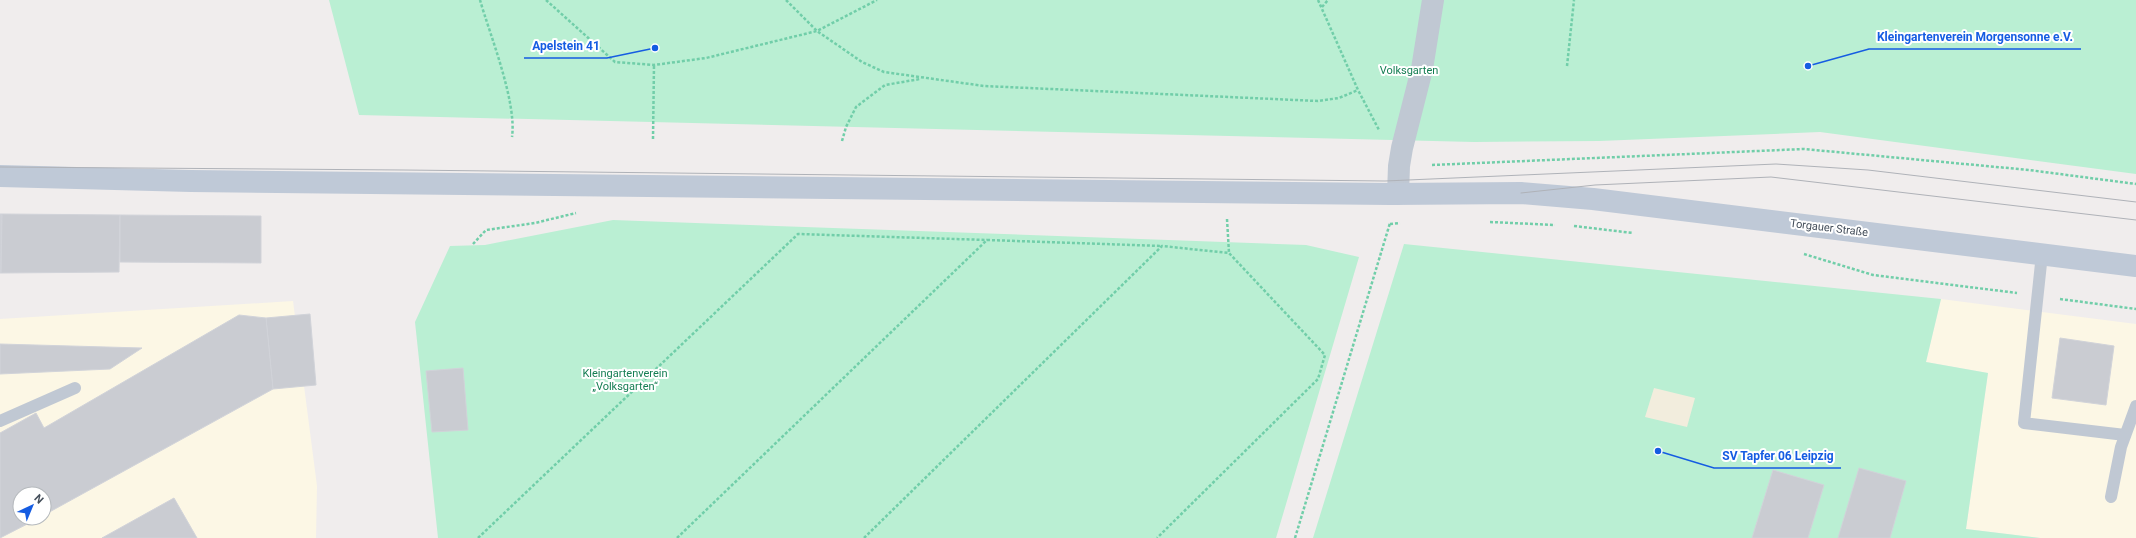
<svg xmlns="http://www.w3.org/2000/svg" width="2136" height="538" viewBox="0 0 2136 538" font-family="Roboto,sans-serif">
	<rect width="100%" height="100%" fill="#f0eded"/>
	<g fill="#fcf7e5" fill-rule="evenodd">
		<path d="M 1941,299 L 2136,324 L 2136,538 L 2040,538 L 1966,529 L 1988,373 L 1926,362 Z"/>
		<path d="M 293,301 L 317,486 L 316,538 L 0,538 L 0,319 ZM 20,494 L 44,494 L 44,518 L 20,518 Z"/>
	</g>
	<g fill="#baefd3">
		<path d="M 329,0 L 2136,0 L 2136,174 L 1820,132 L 1599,141 L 1474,142 L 359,115 Z"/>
		<path d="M 613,220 L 1306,245 L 1359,257 L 1276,538 L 438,538 L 415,322 L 450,246 L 485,245 Z"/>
		<path d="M 1404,244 L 1941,299 L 1926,362 L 1988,373 L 1966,529 L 2040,538 L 1313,538 Z"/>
	</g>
	<path fill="#f2eddd" d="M 1654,388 L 1695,398 L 1687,427 L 1645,417 Z"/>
	<g fill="#caccd2" stroke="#d1d3d9">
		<path d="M 0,214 L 2,214 L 1,273 L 0,273 Z"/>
		<path d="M 2,214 L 120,215 L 119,272 L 1,273 Z"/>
		<path d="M 120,215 L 261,216 L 261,263 L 120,262 Z"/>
		<path d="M 310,314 L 316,385 L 273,389 L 266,318 Z"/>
		<path d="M 239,315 L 266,318 L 273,389 L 44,515 L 44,494 L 20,494 L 20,518 L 39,518 L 0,538 L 0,433 L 36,413 L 44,428 Z"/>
		<path d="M 2060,338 L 2114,346 L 2106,405 L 2052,398 Z"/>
		<path d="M 0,344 L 142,348 L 110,369 L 0,374 Z"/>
		<path d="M 463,368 L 468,430 L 432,432 L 426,371 Z"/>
		<path d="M 1859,468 L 1906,481 L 1890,538 L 1838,538 Z"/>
		<path d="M 1773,470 L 1824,485 L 1808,538 L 1752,538 Z"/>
		<path d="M 174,498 L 197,538 L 102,538 Z"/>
	</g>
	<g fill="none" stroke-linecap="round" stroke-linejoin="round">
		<g stroke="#71cea9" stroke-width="2.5" stroke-dasharray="3 2" stroke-linecap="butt">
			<path d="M 480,0 C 490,35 517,102 512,137"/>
			<path d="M 546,0 L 615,62 L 654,65 L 706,58 L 817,31 L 877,0"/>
			<path d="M 786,0 L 817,31 L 862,62 L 884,72 L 984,86 L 1318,101 L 1339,98 L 1358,90"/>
			<path d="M 1318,0 L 1358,90 L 1379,130"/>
			<path d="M 1322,7 L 1328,0"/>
			<path d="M 1567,66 L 1574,0"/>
			<path d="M 653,139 L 654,65"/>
			<path d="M 842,141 L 846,127 L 856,107 L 885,85 L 920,79"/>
			<path d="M 1432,165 L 1804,149 L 2029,170 L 2136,184"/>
			<path d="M 1227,219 L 1229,253"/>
			<path d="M 1490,222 L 1555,225"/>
			<path d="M 1390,224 L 1400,223"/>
			<path d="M 1574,226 L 1633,233"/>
			<path d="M 473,244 L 486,230 L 535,223 L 576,213"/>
			<path d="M 1804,254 L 1873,275 L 2017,293"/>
			<path d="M 2060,299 L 2136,309"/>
			<path d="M 478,538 L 798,234 L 987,240"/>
			<path d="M 677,538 L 987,240 L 1162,246"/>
			<path d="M 864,538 L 1162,246 L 1229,253 L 1325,355 L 1318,379 L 1157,538"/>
			<path d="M 1295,538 L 1390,223"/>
		</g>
		<g stroke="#c0c8d3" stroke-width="12">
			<path d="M 2042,254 L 2024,423 L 2125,435"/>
			<path d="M 0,421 L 75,388"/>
			<path d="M 2111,497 L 2121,447 L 2136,406"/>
		</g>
		<path stroke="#c0c8d3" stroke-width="22" d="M 1398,194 L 1399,166 L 1402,148 L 1422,69 L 1433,0"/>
		<path stroke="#bfc9d7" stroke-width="22" d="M 0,176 L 191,181 L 1390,194 L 1521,193 L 1593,199 L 2136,266"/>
		<g stroke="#afb2b8" stroke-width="1">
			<path d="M 0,167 L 404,170 L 1385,181 L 1776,164 L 1868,170 L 2136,202"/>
			<path d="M 1521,193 L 1595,185 L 1771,177 L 2136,220"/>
		</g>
	</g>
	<g text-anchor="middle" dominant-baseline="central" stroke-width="4" stroke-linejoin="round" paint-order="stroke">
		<g font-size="11" fill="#157e53" stroke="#fff">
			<text x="1409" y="70">Volksgarten</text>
			<text x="625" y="373">Kleingartenverein<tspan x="625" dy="13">„Volksgarten“</tspan></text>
		</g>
		<g font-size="11" fill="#454f5b" stroke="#fff">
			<text transform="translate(1829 228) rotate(7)">Torgauer Straße</text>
		</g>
	</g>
	<path fill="none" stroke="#155ce2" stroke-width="1.5" d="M1808 66L1869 49H2081M655 48L607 58H524M1658 451L1714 468H1841"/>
	<g fill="#155ce2" stroke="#fff" stroke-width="1.5">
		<circle cx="1808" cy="66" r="4"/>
		<circle cx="655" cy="48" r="4"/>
		<circle cx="1658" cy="451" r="4"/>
	</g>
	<g font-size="12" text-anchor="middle" font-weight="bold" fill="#155ce2" stroke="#fff" stroke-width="4" stroke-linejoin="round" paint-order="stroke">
		<text x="1975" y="41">Kleingartenverein Morgensonne e.V.</text>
		<text x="566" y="50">Apelstein 41</text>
		<text x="1778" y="460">SV Tapfer 06 Leipzig</text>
	</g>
	<g transform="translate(32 506) rotate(44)"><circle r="19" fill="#ffffff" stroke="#b5b9bd"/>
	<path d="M0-3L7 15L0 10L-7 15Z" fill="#155ce2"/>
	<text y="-6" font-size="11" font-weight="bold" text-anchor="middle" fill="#454f5b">N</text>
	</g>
</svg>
